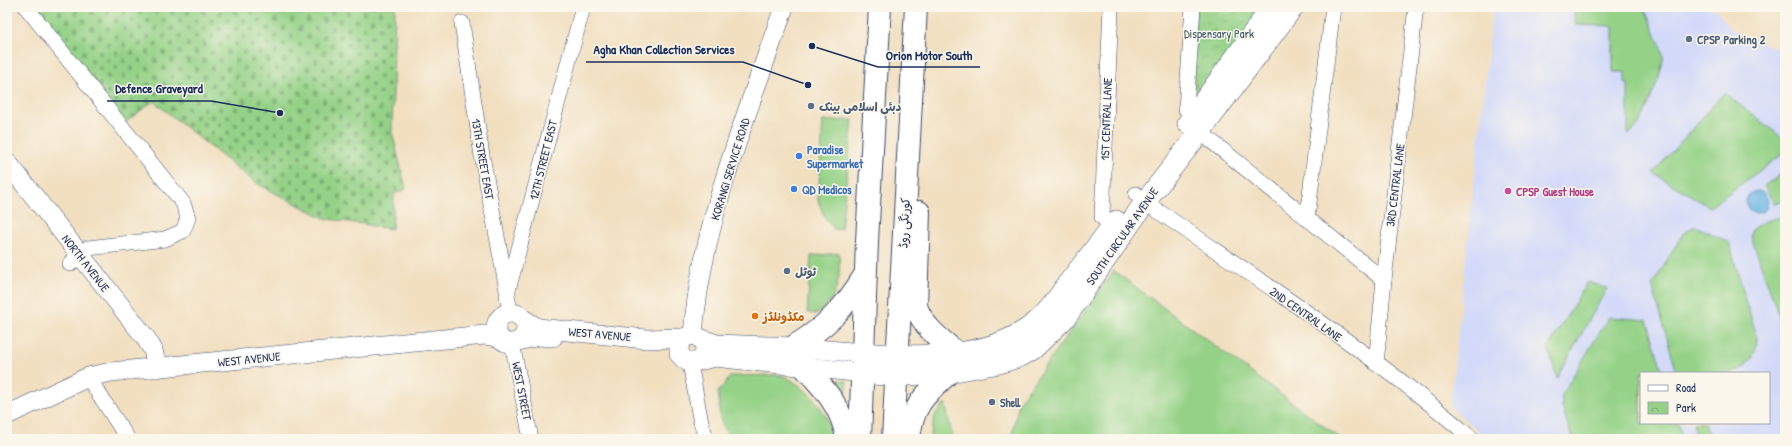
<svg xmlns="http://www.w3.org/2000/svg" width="1792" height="446" viewBox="0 0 1792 446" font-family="'Patrick Hand','Playpen Sans Arabic',sans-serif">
	<defs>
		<pattern id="cemetery-stones" width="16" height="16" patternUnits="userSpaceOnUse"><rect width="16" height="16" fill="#95d287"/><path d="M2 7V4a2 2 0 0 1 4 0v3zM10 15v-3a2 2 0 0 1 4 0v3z" fill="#79ab72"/></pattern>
		<pattern id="park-crowns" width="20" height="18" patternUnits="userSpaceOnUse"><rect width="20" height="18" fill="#95d287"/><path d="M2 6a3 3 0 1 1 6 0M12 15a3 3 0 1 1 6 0" fill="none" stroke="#79ab72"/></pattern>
	</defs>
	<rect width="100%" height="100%" fill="#fbf7ec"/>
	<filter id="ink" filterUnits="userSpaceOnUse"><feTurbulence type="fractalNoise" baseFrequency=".025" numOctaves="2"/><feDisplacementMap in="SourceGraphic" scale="8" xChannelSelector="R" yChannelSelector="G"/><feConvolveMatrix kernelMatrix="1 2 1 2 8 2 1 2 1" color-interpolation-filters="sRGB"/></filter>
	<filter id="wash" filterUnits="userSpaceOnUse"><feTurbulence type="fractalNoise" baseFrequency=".012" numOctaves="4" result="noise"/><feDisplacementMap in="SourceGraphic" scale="16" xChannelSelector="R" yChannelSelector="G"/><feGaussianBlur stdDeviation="0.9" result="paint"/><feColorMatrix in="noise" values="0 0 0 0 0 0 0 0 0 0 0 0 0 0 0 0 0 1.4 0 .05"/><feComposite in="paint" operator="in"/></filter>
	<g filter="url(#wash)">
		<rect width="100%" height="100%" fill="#f1dfc0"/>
		<path fill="#d2d9f9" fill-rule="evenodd" d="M 1493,7 L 1713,7 L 1732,30 L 1785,52 L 1785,439 L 1487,439 L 1450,407 ZM 1641,373 L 1769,373 L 1769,423 L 1641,423 Z"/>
		<g fill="#95d287" stroke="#588072">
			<path d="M 1579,7 L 1644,7 C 1649,20 1661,43 1663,56 C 1665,67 1645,114 1639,124 C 1636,129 1633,131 1628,134 L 1628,84 L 1625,83 L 1625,72 L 1613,72 L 1613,26 L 1576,25 L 1573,8 Z"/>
			<path d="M 1724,93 L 1784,139 L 1785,152 L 1710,207 L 1653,173 Z"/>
			<path d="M 853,120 L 841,229 L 834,229 L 825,217 L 818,201 L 823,121 Z"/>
			<path d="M 1785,171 L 1785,201 L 1774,204 L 1764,186 Z"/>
			<path d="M 1785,216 L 1785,334 L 1751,236 C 1752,221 1773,220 1785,216 Z"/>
			<path d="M 1695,226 L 1729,242 L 1757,338 C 1755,384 1711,373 1677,373 L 1652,285 L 1684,232 Z"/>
			<path d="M 839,253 C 841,278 838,299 817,314 L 807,313 L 811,256 Z"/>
			<path d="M 1114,271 L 1341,439 L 1011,439 L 1019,402 Z"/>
			<path d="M 1587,282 L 1607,288 L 1557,378 L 1548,348 Z"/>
			<path d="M 1609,317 L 1647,320 L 1663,373 L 1641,373 L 1641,423 L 1678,423 L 1683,439 L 1572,439 L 1562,407 L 1562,394 Z"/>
			<path d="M 781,375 C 806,385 830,412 833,439 L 730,439 L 720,419 L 718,392 L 731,376 Z"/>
			<path d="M 824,378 L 847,381 L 846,405 Z"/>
			<path d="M 945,403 L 953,439 L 930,439 L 935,415 Z"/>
			<path d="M 1693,423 L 1704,423 L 1712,439 L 1697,439 Z"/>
		</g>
		<path fill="url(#cemetery-stones)" stroke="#588072" d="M 26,7 L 395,7 L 392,132 L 406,189 L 394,194 L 392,229 L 324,218 L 256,183 L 153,101 L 121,126 Z"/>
		<path fill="url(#park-crowns)" stroke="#588072" d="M 1195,7 L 1270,7 L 1194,114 Z"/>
		<circle fill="#67b4e1" stroke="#4172a0" cx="1757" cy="202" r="11"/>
	</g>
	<g filter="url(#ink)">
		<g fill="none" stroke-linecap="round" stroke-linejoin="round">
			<g stroke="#3b496d" stroke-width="16">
				<g id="minor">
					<path d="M 26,7 L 183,203 L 188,218 L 183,231 L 165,239 L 88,248 L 70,264"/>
					<path d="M 1111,7 L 1102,217 L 1112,227"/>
					<path d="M 1193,7 L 1186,109 L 1194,116"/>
					<path d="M 462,23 L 482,156 L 507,290"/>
					<path d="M 1200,132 L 1384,280"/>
					<path d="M 1136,194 L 1145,202 C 1255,278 1371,351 1472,439"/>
					<path d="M 1307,219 L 1333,7"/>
					<path d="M 510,313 L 507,294 L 583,7"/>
					<path d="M 512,343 L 531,439"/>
					<path d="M 690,363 L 700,418 L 706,439"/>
					<path d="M 1376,364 L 1384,280 L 1416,7"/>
					<path d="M 88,377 L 128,439"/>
				</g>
			</g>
			<g stroke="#3b496d" stroke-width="20">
				<g id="tertiary">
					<path d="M 7,162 L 145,337 L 153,350 L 157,368"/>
					<circle cx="511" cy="328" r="15"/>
					<path d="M 520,317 L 538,328 L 646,339 L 683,338"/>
					<path d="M 693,335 C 701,224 748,112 784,7"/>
					<path d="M 702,339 L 716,344 L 793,347 L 863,353"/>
					<path d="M 518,341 L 538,336 L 553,337"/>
					<path d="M 701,360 L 706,350 L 702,339 L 693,335 L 683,338 L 679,347 L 679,354 L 685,360 L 690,363 L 715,357 L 863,373"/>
					<path d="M 7,415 L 88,377 L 111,372 L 485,335 L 499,337"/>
				</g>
			</g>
			<g stroke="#3b496d" stroke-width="22">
				<g id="secondary">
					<path d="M 1188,123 L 1272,7"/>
					<path d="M 863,353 C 918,358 990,360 1035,323 C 1048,313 1057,299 1066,286 C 1083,264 1100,243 1116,221"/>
					<path d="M 863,373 L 896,376 L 950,372 L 999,363 L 1021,356 L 1033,349 L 1066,317 L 1145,202 L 1200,132 L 1293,7"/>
				</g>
			</g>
			<g stroke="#3b496d" stroke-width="24">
				<g id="primary">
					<path d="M 919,212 L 916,306 C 923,327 940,339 957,353"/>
					<path d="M 793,347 C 826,327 845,308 865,275"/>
					<path d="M 805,368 C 825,389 843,409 847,439"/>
					<path d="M 860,439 L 867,241 L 880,7"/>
					<path d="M 893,439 L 916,7"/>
					<path d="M 909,439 C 912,404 926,394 950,372"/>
				</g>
			</g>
			<use href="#minor" stroke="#fff" stroke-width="15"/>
			<use href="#tertiary" stroke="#fff" stroke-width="19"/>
			<use href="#secondary" stroke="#fff" stroke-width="21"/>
			<use href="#primary" stroke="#fff" stroke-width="22"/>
		</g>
	</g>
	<g fill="#5c6f8a" stroke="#fbf7ec" stroke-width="1.5">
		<circle cx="1689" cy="39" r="4"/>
		<circle cx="811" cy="106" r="4"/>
		<circle cx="787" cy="271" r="4"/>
		<circle cx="992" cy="402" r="4"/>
	</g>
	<g fill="#3f7fe0" stroke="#fbf7ec" stroke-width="1.5">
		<circle cx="799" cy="156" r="4"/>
		<circle cx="794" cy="189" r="4"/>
	</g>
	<circle fill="#d1479c" stroke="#fbf7ec" stroke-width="1.5" cx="1508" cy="191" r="4"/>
	<circle fill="#e8710a" stroke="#fbf7ec" stroke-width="1.5" cx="755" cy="316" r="4"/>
	<g text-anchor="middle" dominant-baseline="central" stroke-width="3" stroke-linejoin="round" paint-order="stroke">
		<g font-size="12" fill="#3a5868" stroke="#fbf7ec">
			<text x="1219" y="33">Dispensary Park</text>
		</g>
		<g font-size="12" font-weight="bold" fill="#4e5e75" stroke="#fbf7ec" text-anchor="start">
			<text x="1697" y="39">CPSP Parking 2</text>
			<text x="819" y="106">دبئی اسلامی بینک</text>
			<text x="795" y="271">ٹوٹل</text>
			<text x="1000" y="402">Shell</text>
		</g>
		<g font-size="12" fill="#1b2f5e" stroke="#fbf7ec">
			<text transform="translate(1106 119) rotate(-88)">1ST CENTRAL LANE</text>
			<text transform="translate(483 159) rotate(80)">13TH STREET EAST</text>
			<text transform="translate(543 160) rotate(-76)">12TH STREET EAST</text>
			<text transform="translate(730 169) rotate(-73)">KORANGI SERVICE ROAD</text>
			<text transform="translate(1395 185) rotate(-83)">3RD CENTRAL LANE</text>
			<text transform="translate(904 223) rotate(-87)">کورنگی روڈ</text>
			<text transform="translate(1122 236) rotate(-55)">SOUTH CIRCULAR AVENUE</text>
			<text transform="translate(86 263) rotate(52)">NORTH AVENUE</text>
			<text transform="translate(1306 314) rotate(35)">2ND CENTRAL LANE</text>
			<text transform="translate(600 334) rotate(5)">WEST AVENUE</text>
			<text transform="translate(249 359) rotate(-6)">WEST AVENUE</text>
			<text transform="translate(522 391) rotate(79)">WEST STREET</text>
		</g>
		<g font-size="12" font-weight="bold" fill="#366cbe" stroke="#fbf7ec" text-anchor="start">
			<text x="807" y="149">Paradise<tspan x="807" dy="14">Supermarket</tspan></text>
			<text x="802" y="189">QD Medicos</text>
		</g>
		<g font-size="12" font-weight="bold" fill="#b23c85" stroke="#fbf7ec" text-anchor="start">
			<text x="1516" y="191">CPSP Guest House</text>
		</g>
		<g font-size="12" font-weight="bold" fill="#c56008" stroke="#fbf7ec" text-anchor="start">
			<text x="763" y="316">مکڈونلڈز</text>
		</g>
	</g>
	<path fill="none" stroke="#1b2f5e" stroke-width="1.5" d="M808 85L743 62H586M812 46L878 67H980M280 113L211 101H107"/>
	<g fill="#1b2f5e" stroke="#fbf7ec" stroke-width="1.5">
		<circle cx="808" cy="85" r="4"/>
		<circle cx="812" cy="46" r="4"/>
		<circle cx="280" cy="113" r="4"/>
	</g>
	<g font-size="13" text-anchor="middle" font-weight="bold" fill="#1b2f5e" stroke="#fbf7ec" stroke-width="3" stroke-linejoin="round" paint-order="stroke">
		<text x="664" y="54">Agha Khan Collection Services</text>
		<text x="929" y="60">Orion Motor South</text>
		<text x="159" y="93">Defence Graveyard</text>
	</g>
	<rect width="1792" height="446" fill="none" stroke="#fbf7ec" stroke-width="24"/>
	<rect x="1640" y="372" width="130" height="52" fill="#fbf7ec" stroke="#a1a7b3"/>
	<rect x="1648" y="385" width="20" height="6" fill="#ffffff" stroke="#a1a7b3"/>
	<text x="1676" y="392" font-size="12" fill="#1b2f5e">Road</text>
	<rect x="1648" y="402" width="20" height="12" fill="url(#park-crowns)" stroke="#a1a7b3"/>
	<text x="1676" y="412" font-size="12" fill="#1b2f5e">Park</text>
</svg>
